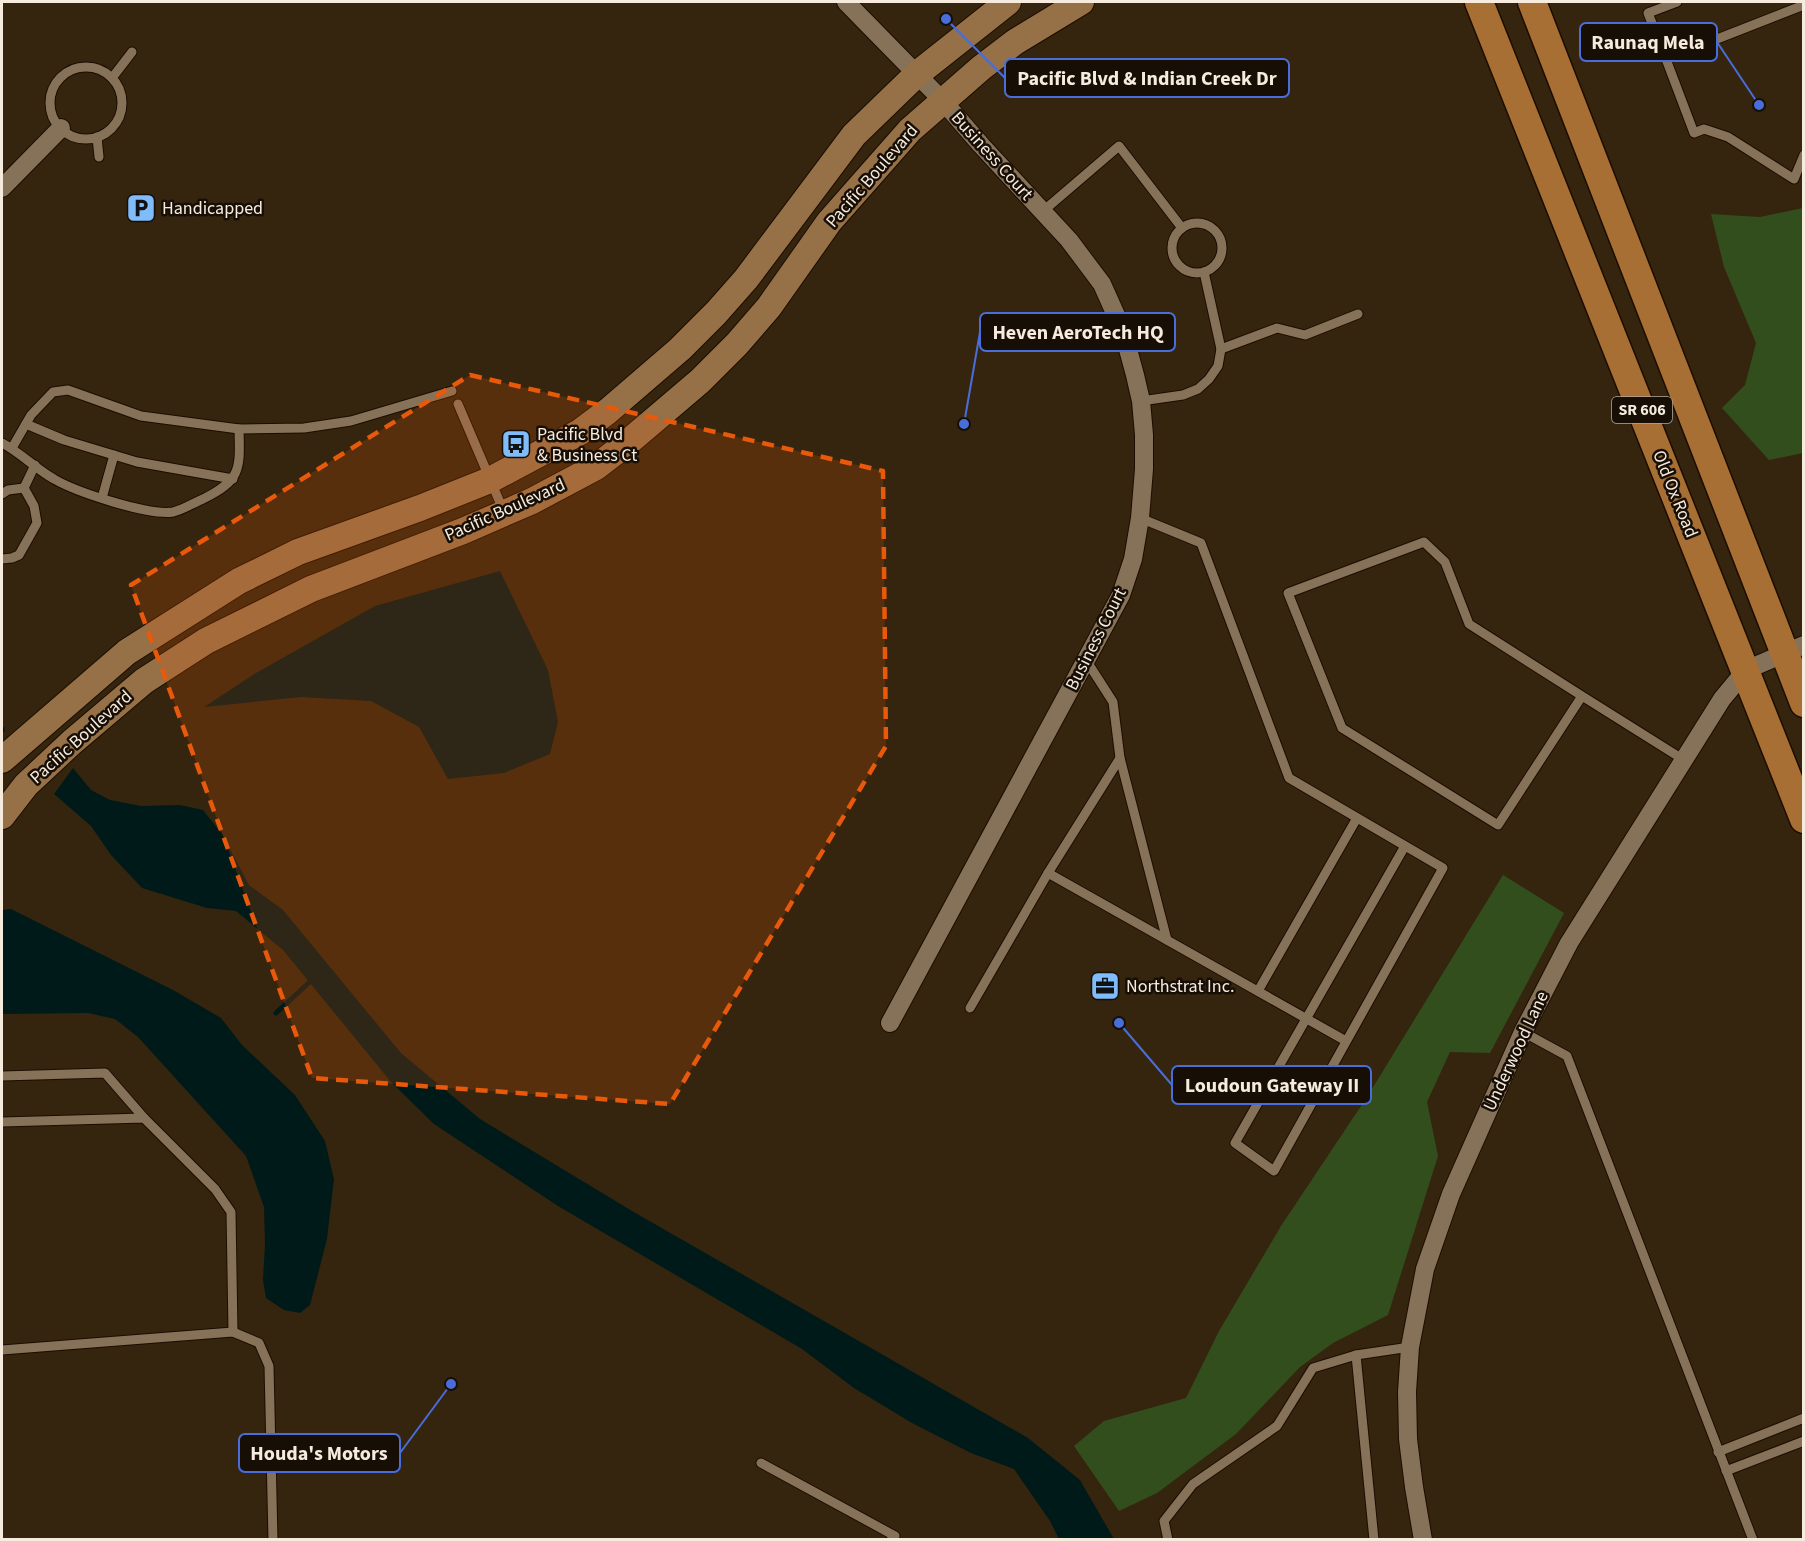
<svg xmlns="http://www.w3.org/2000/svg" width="1805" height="1541" viewBox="0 0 1805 1541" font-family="'Source Sans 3',sans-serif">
	<rect width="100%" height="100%" fill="#35250e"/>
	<g fill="#324e1d">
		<path d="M 1803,208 L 1803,453 L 1769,460 L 1722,408 L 1745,385 L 1756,343 L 1724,267 L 1711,214 L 1760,217 Z"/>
		<path d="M 1503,875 L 1564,913 L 1490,1053 L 1450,1052 L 1427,1102 L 1438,1156 L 1388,1315 L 1333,1343 L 1300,1367 L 1236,1434 L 1157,1493 L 1119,1511 L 1074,1446 L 1104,1421 L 1186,1398 L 1219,1331 L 1281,1226 L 1367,1097 Z"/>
	</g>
	<g fill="#001a1a">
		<path d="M 500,571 L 548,670 L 558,722 L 550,754 L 504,773 L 448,779 L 419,727 L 371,701 L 301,697 L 204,707 L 256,673 L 375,606 Z"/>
		<path d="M 73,768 L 91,790 L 110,800 L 141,806 L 180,805 L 203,810 L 222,834 L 249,885 L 283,910 L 401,1053 L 480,1119 L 632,1211 L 1028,1438 L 1080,1480 L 1114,1539 L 1059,1539 L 1050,1521 L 1014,1469 L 971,1453 L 912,1423 L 854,1388 L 802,1349 L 558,1206 L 434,1124 L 391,1082 L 283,950 L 236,911 L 207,908 L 142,888 L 111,855 L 91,826 L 54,794 Z"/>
		<path d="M 11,909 L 173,990 L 221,1018 L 242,1045 L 295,1095 L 325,1141 L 334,1179 L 327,1239 L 310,1305 L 300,1313 L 284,1310 L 266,1298 L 263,1280 L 265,1244 L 264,1207 L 246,1156 L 138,1037 L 115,1019 L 88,1013 L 2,1014 L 2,910 Z"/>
	</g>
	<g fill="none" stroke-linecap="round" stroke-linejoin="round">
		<g stroke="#001a1a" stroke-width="5">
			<path d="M 2,729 L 2,730"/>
			<path d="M 276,1013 L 314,978"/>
		</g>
		<g stroke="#1c0d00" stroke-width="11">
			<g id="service">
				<path d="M 1804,5 L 1666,59 L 1694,133 L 1704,129 L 1728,137 L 1794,179 L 1804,155"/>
				<path d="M 1666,59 L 1648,13 L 1677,2"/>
				<circle cx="86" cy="103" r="36"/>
				<path d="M 112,78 L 132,52"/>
				<path d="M 97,137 L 99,157"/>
				<path d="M 1042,212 L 1119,146 L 1182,228"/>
				<circle cx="1197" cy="248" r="25"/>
				<path d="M 1221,349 L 1277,328 L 1305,335 L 1358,314"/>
				<path d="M 1141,401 L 1183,395 L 1198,389 L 1209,379 L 1218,366 L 1221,349 L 1204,272"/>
				<path d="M 458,404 L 504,512"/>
				<path d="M 26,424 L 64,440 L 137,462 L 233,479"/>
				<path d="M 2,443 C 21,453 36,469 54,479 C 76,492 149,516 173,512 C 183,510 193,503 203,499 C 242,480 240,468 239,429 L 304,428 L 351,421 L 452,391"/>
				<path d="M 12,448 L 31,415 L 53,392 L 68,390 L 141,416 L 239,429"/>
				<path d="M 2,494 L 8,490 L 24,488"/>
				<path d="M 102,498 L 114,455"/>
				<path d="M 1140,518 L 1201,543 L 1289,778 L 1443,868 L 1274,1171 L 1235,1143 L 1405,846"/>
				<path d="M 2,559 L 12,558 L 19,555 L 37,523 L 34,506 L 24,488 L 35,465"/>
				<path d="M 1086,660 L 1113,702 L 1120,758 L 1167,940"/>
				<path d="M 1582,696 L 1469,624 L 1445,562 L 1424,542 L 1288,593 L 1342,728 L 1498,825 L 1582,696 L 1684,760"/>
				<path d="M 1048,873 L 1346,1041"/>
				<path d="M 1258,991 L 1357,818"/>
				<path d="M 970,1008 L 1048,873 L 1120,758"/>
				<path d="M 1523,1032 L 1567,1056 L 1753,1540"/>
				<path d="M 2,1076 L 105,1073 L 144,1118"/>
				<path d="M 2,1122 L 144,1118 L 215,1189 L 231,1212 L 233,1332"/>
				<path d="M 2,1350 L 233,1332 L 259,1343 L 269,1366 L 273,1540"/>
				<path d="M 1718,1452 L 1804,1418"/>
				<path d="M 761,1463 L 895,1536 L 891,1540"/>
				<path d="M 1726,1471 L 1804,1441"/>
				<path d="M 1168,1540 L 1164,1521 L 1193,1484 L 1277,1426 L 1313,1368 L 1356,1355"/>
				<path d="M 1374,1540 L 1356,1355 L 1410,1347"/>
			</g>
		</g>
		<g stroke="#1c0d00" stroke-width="20">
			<g id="minor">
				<path d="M 846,2 L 942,100 L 981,145 L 1069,240 L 1102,284 L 1123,331 L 1135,375 L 1141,401 L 1144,435 L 1144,469 L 1140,518 L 1133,559 L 1121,595 L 890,1023"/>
				<path d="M 2,188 L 61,128"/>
				<path d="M 1423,1540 L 1414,1487 L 1408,1439 L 1407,1392 L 1410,1347 L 1425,1269 L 1451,1194 L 1523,1032 L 1569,943 L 1722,699 L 1746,670 L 1804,645"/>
			</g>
		</g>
		<g stroke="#1c0d00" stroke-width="28">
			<g id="secondary">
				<path d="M 2,760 L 127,652 L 239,581 L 298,552 L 420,508 L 490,480 L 580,432 L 608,411 L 680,349 L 716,313 L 746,279 L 854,135 L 917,74 L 1008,2"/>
				<path d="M 2,816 L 26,785 L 72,742 L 144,681 L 206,641 L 311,589 L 463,531 L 532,501 L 596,467 L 626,444 L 700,381 L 737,344 L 769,307 L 829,222 L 910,130 L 981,68 L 1015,42 L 1081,2"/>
			</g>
		</g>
		<g stroke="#1c0d00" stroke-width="31">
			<g id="primary">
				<path d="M 1479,2 L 1804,819"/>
				<path d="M 1532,2 L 1804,703"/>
			</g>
		</g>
		<use href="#service" stroke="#867259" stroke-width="9"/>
		<use href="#minor" stroke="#867259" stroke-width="18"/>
		<use href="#secondary" stroke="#967046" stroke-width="26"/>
		<use href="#primary" stroke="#a76f33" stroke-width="28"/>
	</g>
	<path fill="#e8590c" fill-opacity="0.2" stroke="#e8590c" stroke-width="4.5" stroke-dasharray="12 8" stroke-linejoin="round" d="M 470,375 L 883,471 L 886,746 L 670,1104 L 312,1078 L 131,585 Z"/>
	<defs>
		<g id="parking-square" transform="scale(1.5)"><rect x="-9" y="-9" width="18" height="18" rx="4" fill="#81bcfa" stroke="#170f06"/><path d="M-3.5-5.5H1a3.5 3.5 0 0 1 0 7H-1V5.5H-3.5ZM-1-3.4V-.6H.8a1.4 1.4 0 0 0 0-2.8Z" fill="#111"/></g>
		<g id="bus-square" transform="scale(1.5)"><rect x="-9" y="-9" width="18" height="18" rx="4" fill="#81bcfa" stroke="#170f06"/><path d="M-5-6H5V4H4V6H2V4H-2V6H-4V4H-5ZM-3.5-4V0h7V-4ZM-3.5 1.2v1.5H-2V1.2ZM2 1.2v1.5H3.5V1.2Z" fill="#111"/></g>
		<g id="office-square" transform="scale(1.5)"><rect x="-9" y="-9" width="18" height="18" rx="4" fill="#81bcfa" stroke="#170f06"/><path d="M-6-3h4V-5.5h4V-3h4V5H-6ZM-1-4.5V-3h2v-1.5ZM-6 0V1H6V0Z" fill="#111"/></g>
	</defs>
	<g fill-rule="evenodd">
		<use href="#parking-square" x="141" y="208"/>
		<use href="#bus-square" x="516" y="444"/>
		<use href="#office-square" x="1105" y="986"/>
	</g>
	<g text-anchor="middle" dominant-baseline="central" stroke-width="5" stroke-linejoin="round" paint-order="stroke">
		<rect fill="#170f06" stroke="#b4a99d" stroke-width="1.5" x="1612" y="397" width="60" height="26" rx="4.5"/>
		<g font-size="16" font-weight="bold" fill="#f7ebde">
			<text x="1642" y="410">SR 606</text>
		</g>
		<g font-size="18" fill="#f7ebde" stroke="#170f06">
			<text transform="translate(992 156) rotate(48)">Business Court</text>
			<text transform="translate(872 176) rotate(-49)">Pacific Boulevard</text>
			<text transform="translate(1675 494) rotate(68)">Old Ox Road</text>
			<text transform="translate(505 510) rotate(-24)">Pacific Boulevard</text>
			<text transform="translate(1096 639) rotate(-63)">Business Court</text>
			<text transform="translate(81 737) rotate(-42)">Pacific Boulevard</text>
			<text transform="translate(1516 1051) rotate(-65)">Underwood Lane</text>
		</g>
		<g font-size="18" fill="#f7ebde" stroke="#170f06" text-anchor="start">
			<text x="162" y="208">Handicapped</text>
			<text x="537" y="434">Pacific Blvd<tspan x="537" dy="21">&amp; Business Ct</tspan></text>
			<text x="1126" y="986">Northstrat Inc.</text>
		</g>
	</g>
	<path fill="none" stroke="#496dd9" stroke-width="2" d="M1759 105L1717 42M946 19L1005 78M964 424L980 332M1119 1023L1172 1085M451 1384L400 1453"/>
	<g fill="#496dd9" stroke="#170f06" stroke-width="2">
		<circle cx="1759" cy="105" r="6"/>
		<circle cx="946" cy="19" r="6"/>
		<circle cx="964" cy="424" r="6"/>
		<circle cx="1119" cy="1023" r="6"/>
		<circle cx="451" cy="1384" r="6"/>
	</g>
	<g fill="#170f06" stroke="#496dd9" stroke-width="2">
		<rect x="1580" y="23" width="137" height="38" rx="6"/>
		<rect x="1005" y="59" width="284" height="38" rx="6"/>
		<rect x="980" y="313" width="195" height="38" rx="6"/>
		<rect x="1172" y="1066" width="199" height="38" rx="6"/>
		<rect x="239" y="1434" width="161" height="38" rx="6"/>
	</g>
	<g font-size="20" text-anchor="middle" font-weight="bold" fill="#f7ebde">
		<text x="1648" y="49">Raunaq Mela</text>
		<text x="1147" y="85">Pacific Blvd &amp; Indian Creek Dr</text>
		<text x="1078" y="339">Heven AeroTech HQ</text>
		<text x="1272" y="1092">Loudoun Gateway II</text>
		<text x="319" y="1460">Houda's Motors</text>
	</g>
	<rect width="1805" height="1541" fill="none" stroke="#f7ebde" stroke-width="6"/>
</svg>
